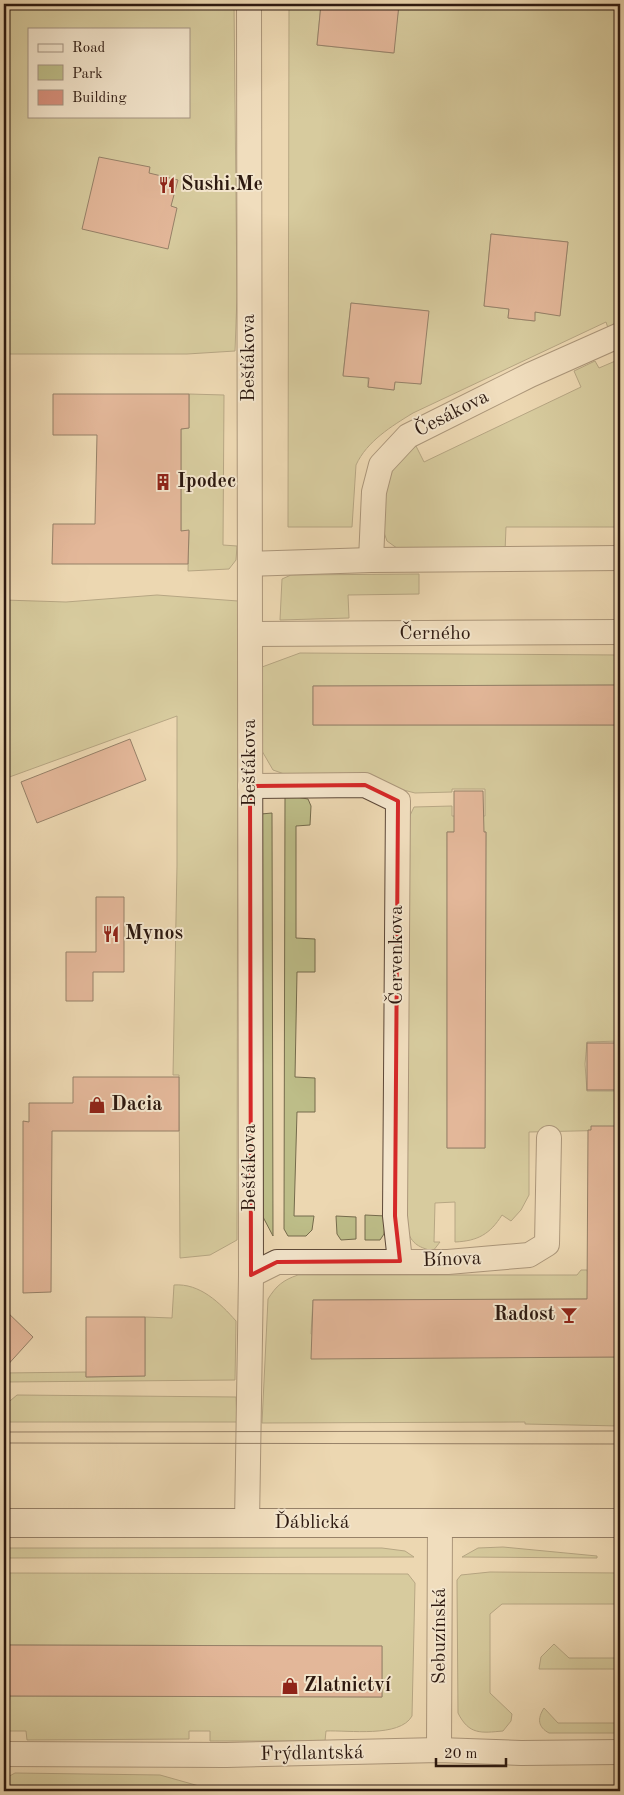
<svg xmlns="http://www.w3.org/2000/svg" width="624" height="1795" viewBox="0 0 624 1795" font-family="'Old Standard TT',serif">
	<rect width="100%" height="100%" fill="#ecd7b1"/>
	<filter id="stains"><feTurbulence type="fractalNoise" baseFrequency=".004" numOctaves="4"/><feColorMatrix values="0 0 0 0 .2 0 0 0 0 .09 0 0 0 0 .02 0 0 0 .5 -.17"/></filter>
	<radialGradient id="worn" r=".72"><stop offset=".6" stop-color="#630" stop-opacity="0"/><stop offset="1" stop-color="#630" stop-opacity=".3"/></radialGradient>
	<g fill="#bdbd88" stroke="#756b4c" fill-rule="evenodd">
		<path d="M 4,4 L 234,4 L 237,296 L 235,351 L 187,354 L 4,354 ZM 29,29 L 189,29 L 189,116 L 29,116 Z"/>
		<path d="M 289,4 L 321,4 L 317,45 L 393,53 L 399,4 L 620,4 L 620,326 L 608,328 L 606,322 L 413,413 C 392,426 367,441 356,465 L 352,527 L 288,527 ZM 491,234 L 568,242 L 560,315 L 535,312 L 534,321 L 508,318 L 509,309 L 484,306 ZM 351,303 L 428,311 L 421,384 L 395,381 L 394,390 L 368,387 L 368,378 L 343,375 Z"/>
		<path d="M 620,359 L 620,527 L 506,527 L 505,552 L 401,551 L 387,541 L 382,527 L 385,480 L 396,461 L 416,446 L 424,462 L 581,387 L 574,371 L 595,361 L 599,368 Z"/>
		<path d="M 189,394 L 224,395 L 223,545 L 237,546 L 236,560 L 229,569 L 188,571 L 189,531 L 181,531 L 181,488 L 185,487 L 185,472 L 181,471 L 181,429 L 189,428 Z"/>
		<path d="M 419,574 L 419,594 L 348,595 L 349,618 L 280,620 L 282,579 L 291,575 Z"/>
		<path d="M 157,595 L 238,601 L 237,1240 L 210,1255 L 180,1258 L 179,1075 L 173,1075 L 177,866 L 177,716 L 4,779 L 4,600 L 66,602 Z"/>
		<path d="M 300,653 L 620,655 L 620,685 L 313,686 L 313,725 L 620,725 L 620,1041 L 587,1042 L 585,1064 L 587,1091 L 620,1091 L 620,1130 L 529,1132 L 529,1195 L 521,1210 L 511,1221 L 502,1215 C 490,1234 478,1241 455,1242 L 455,1202 L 435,1203 L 434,1242 L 440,1242 L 433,1251 C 417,1247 411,1243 406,1227 L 406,824 L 414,807 L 452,806 L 452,816 L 485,816 L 485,789 L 452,789 L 452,792 L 415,793 L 392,787 L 287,775 L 273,770 L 262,751 L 262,667 ZM 447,832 L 486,832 L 485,1148 L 447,1148 Z"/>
		<path d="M 285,795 L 308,799 L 311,806 L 310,825 L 296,826 L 296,938 L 315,939 L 315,972 L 297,972 L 295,1077 L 315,1078 L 315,1112 L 297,1112 L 294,1216 L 314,1216 L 312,1230 L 306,1236 L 288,1236 L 284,1229 Z"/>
		<path d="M 272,813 L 273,1236 L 263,1217 L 261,814 Z"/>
		<path d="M 365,1215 L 386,1216 L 384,1234 L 380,1240 L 365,1240 Z"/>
		<path d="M 336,1216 L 356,1217 L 356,1239 L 341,1240 L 337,1234 Z"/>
		<path d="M 581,1270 L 587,1270 L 595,1299 L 313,1300 L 311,1334 L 450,1357 L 620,1357 L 620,1426 L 525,1424 L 525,1422 L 262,1423 L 268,1299 C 276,1286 283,1280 298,1275 L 577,1275 Z"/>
		<path d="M 174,1285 C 200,1283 220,1303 236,1321 L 235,1380 L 4,1382 L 4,1373 L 86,1372 L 86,1377 L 145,1376 L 145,1317 L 172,1318 Z"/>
		<path d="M 17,1395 L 236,1397 L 237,1422 L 4,1422 L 4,1406 Z"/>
		<path d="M 503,1547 L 597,1556 L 597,1558 L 462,1557 L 478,1548 Z"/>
		<path d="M 4,1548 L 382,1548 L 405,1551 L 414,1557 L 4,1558 Z"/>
		<path d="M 490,1572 L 620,1573 L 620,1604 L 502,1604 L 490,1614 L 490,1693 L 512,1714 L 511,1721 L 503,1731 C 481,1733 469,1735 458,1713 L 457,1580 L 461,1575 Z"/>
		<path d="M 4,1573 L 408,1574 L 415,1583 L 412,1716 C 400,1738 348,1730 326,1731 L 325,1741 L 210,1741 L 210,1731 L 189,1731 L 189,1739 L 27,1740 L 26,1731 L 6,1731 L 4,1739 L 4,1696 L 382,1697 L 382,1646 L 4,1645 Z"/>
		<path d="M 554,1644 L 569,1658 L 620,1658 L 620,1669 L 539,1669 L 541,1657 Z"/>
		<path d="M 544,1708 L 558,1723 L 620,1723 L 620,1733 L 549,1733 C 538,1727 537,1719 544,1708 Z"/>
		<path d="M 15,1773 L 160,1775 L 199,1786 L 198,1791 L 4,1791 L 4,1779 Z"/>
	</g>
	<g fill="#d7907c" stroke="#2d1910">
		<path d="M 321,4 L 399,4 L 394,53 L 317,45 Z"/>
		<path d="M 99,157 L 150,167 L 149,173 L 178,180 L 171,206 L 177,208 L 168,249 L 82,229 Z"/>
		<path d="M 491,234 L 568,242 L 560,316 L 535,312 L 535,321 L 508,318 L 509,309 L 484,306 Z"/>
		<path d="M 351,303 L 429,311 L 421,384 L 395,382 L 394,390 L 368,387 L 369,378 L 343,376 Z"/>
		<path d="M 53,394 L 189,394 L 189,428 L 181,429 L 181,531 L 189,530 L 188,564 L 52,564 L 53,524 L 95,524 L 97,435 L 53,435 Z"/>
		<path d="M 620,685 L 620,725 L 313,725 L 313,686 Z"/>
		<path d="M 130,739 L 146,780 L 37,823 L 21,782 Z"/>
		<path d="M 454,791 L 483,791 L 484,832 L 486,832 L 485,1148 L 447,1148 L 447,832 L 454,832 Z"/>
		<path d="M 96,897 L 124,897 L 124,972 L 93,972 L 93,1001 L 66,1001 L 66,952 L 96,952 Z"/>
		<rect x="587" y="1043" width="33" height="47"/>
		<path d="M 73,1077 L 179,1077 L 179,1131 L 52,1131 L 51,1292 L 23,1293 L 23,1121 L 29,1122 L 29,1103 L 73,1103 Z"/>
		<path d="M 591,1126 L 620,1126 L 620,1357 L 311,1359 L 313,1300 L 587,1299 L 588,1130 L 591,1130 Z"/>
		<path d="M 4,1309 L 33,1337 L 4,1369 Z"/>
		<path d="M 86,1317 L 145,1317 L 145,1376 L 86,1377 Z"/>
		<path d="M 4,1645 L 382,1646 L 382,1697 L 4,1696 Z"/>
	</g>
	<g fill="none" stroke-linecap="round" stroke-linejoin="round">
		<g stroke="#5d4838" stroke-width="26">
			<g id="street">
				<path d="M 371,560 L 374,492 L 381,465 L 408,436 L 530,375 L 620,335"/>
				<path d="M 250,564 L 371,560 L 620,558"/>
				<path d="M 250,634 L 620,632"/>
				<path d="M 250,786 L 365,785 L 398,801 L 395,1216 L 400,1261"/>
				<path d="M 251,1275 L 277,1262 L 448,1262 L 529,1255 L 547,1244 L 549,1138"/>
				<path d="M 247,1523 L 251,1275 L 249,4"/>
				<path d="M 439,1750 L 440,1523"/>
				<path d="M 4,1754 L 226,1755 L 439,1750 L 521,1753 L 620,1752"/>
			</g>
		</g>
		<g stroke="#2d1910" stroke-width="30">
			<path id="secondary" d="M 4,1523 L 620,1523"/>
		</g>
		<use href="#street" stroke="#f3e5cc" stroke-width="24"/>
		<use href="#secondary" stroke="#f3e5cc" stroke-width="28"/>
		<g stroke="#2d1910" stroke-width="1">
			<path d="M 4,1432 L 620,1431"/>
			<path d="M 4,1443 L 620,1444"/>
		</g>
	</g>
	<path d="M0 0H624V1795H0ZM 365,785 L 398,801 L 395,1216 L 400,1261 L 277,1262 L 251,1275 L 250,786 Z" fill="#ecd7b1" fill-opacity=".55" fill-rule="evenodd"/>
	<path fill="none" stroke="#d62828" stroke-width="4" stroke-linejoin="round" d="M 365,785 L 398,801 L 395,1216 L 400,1261 L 277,1262 L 251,1275 L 250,786 Z"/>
	<defs>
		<g id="restaurant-bare" transform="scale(1.35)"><path d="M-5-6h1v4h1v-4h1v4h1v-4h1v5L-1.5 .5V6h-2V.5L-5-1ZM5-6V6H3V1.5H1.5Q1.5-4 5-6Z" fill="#8f2418" stroke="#f3e5cc" stroke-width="2.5" paint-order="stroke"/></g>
		<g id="building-bare" transform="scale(1.35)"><path d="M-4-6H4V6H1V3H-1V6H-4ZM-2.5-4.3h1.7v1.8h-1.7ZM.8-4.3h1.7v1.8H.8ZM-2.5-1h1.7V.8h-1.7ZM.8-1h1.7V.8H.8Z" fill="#8f2418" stroke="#f3e5cc" stroke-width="2.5" paint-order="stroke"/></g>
		<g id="shop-bare" transform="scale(1.35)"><path d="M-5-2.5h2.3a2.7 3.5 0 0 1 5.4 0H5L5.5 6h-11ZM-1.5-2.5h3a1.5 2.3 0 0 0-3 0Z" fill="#8f2418" stroke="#f3e5cc" stroke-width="2.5" paint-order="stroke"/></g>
		<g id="bar-bare" transform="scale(1.35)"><path d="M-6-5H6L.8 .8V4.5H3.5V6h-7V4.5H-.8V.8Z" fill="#8f2418" stroke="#f3e5cc" stroke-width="2.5" paint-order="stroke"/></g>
	</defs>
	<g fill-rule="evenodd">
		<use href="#restaurant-bare" x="167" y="185"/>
		<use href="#building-bare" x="163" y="482"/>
		<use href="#restaurant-bare" x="111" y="934"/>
		<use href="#shop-bare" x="97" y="1105"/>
		<use href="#bar-bare" x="569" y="1315"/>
		<use href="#shop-bare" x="290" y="1686"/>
	</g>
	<g text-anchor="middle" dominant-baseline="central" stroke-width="4" stroke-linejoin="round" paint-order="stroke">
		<g font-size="20" font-weight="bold" fill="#2d1910" stroke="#f3e5cc" text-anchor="start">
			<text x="181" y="185">Sushi.Me</text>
			<text x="177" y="482">Ipodec</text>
			<text x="125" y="934">Mynos</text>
			<text x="111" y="1105">Dacia</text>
			<text x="555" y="1315" text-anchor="end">Radost</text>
			<text x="304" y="1686">Zlatnictví</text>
		</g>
		<g font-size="20" fill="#2d1910" stroke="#f3e5cc">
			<text transform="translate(249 358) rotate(-90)">Bešťákova</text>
			<text transform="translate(452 414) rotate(-27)">Česákova</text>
			<text x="435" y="634">Černého</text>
			<text transform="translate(250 763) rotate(-90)">Bešťákova</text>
			<text transform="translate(397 955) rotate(-90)">Červenkova</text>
			<text transform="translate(250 1168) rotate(-90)">Bešťákova</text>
			<text transform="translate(452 1260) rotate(-2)">Bínova</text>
			<text x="312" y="1523">Ďáblická</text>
			<text transform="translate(440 1636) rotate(-90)">Sebuzínská</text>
			<text transform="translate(312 1754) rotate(-1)">Frýdlantská</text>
		</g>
	</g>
	<rect width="624" height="1795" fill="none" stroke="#ecd7b1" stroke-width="20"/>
	<rect x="5" y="5" width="614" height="1785" fill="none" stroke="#2d1910" stroke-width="2.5"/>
	<rect x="10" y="10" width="604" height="1775" fill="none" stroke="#2d1910"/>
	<rect x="28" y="28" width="162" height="90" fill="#f3e5cc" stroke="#a49381"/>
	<rect x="38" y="44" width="25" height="8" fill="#f3e5cc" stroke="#a49381"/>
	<text x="72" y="52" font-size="15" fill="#2d1910">Road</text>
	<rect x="38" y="65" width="25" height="15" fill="#bdbd88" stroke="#a49381"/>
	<text x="72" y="78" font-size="15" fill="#2d1910">Park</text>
	<rect x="38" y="90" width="25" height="15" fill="#d7907c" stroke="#a49381"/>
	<text x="72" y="102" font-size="15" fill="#2d1910">Building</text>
	<path d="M436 1758v8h70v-8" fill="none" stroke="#2d1910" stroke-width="2.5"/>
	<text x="444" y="1758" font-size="15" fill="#2d1910" stroke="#f3e5cc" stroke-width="4" paint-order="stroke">20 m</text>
	<rect width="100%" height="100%" filter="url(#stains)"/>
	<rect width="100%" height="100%" fill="url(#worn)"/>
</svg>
